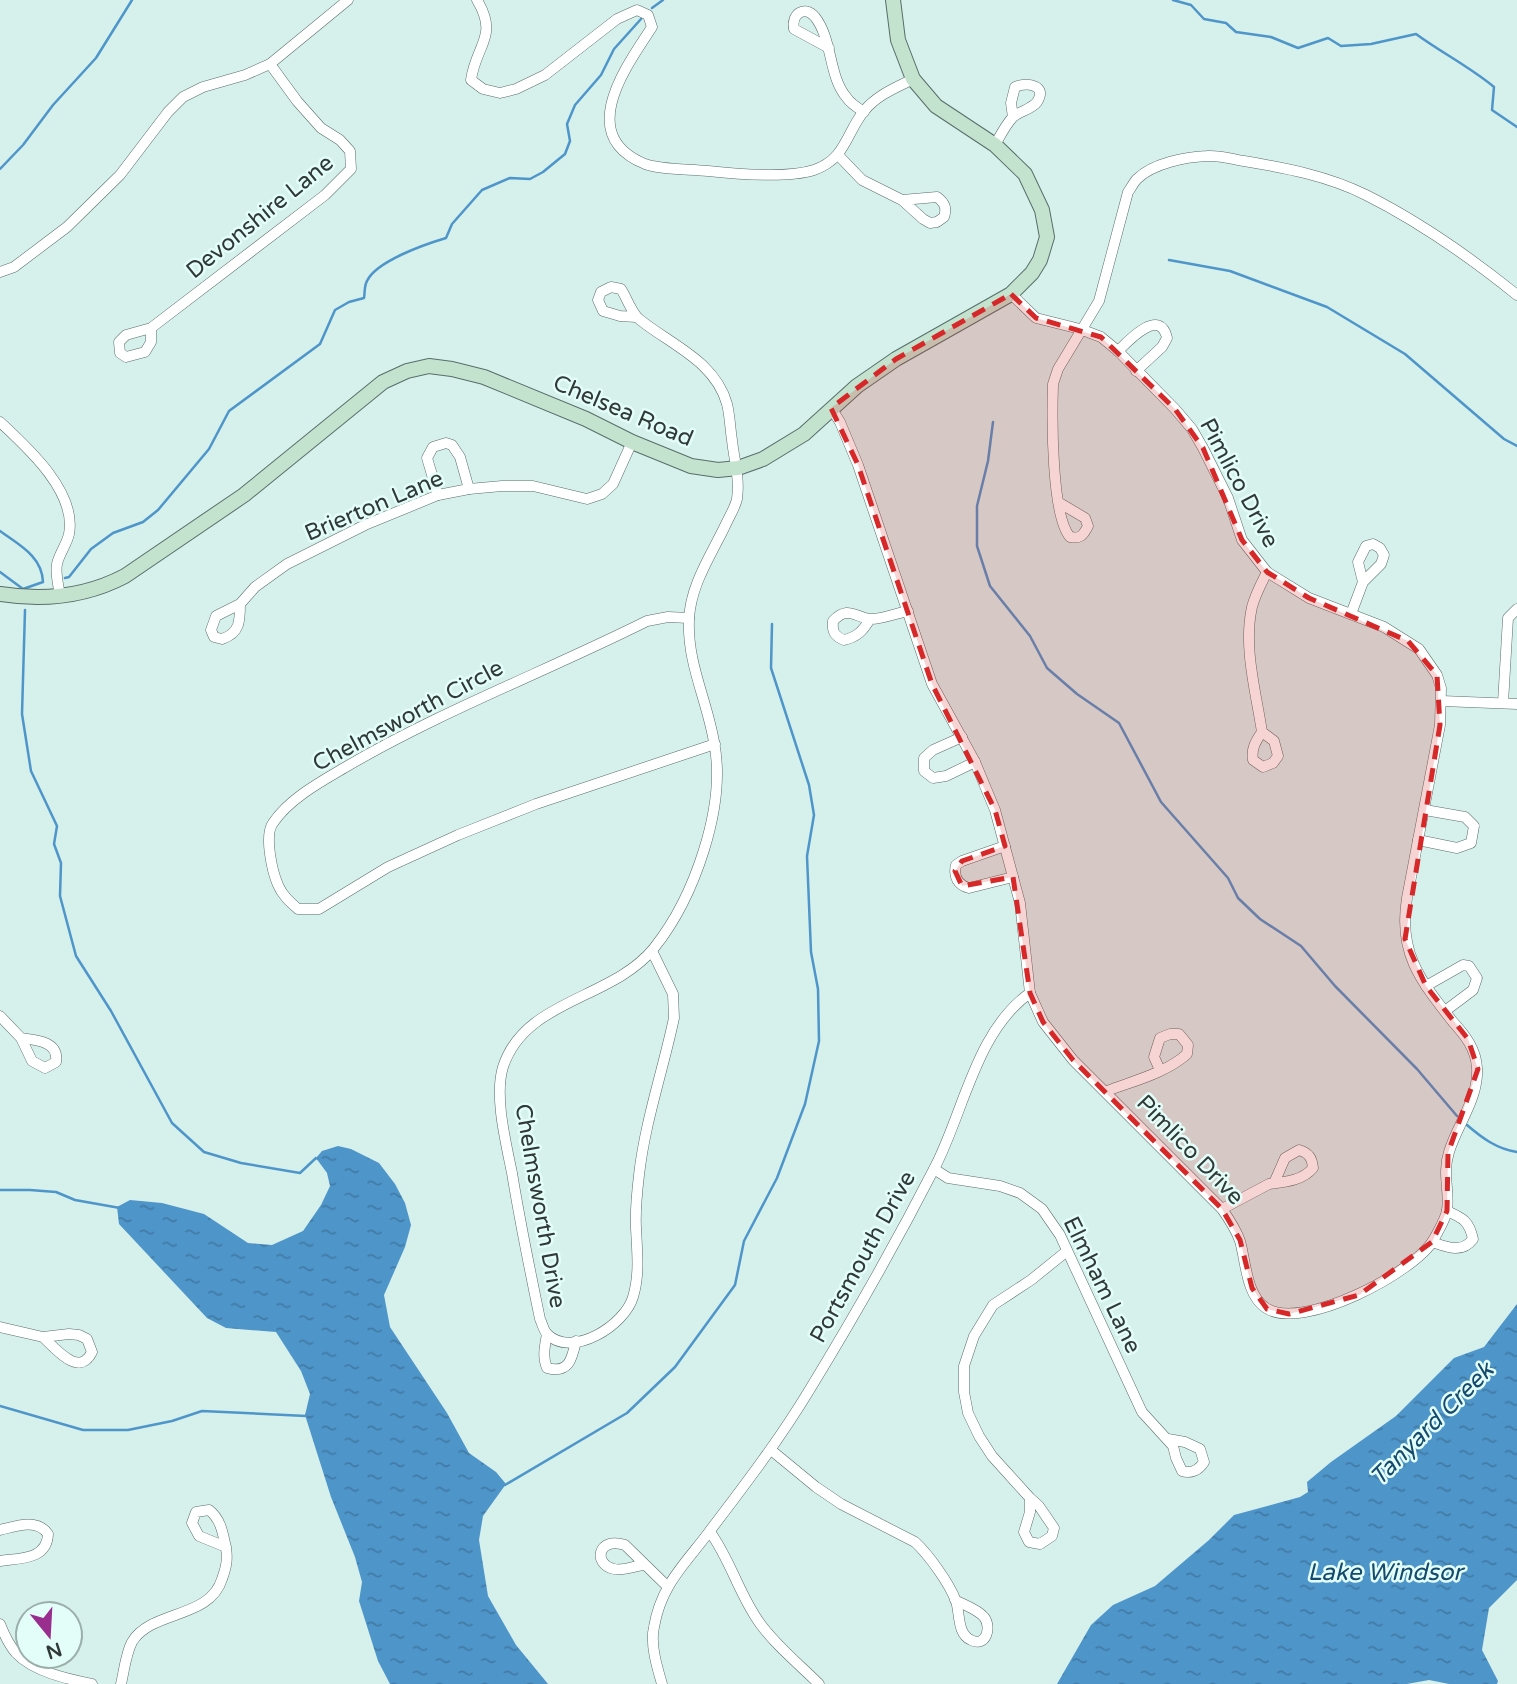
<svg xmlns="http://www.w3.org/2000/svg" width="1517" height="1684" viewBox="0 0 1517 1684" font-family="'Varela Round',sans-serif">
	<defs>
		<pattern id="water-ripples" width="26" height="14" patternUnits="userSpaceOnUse" patternTransform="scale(1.75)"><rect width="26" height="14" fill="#4e95ca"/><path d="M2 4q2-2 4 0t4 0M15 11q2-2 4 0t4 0" fill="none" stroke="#417ba5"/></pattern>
	</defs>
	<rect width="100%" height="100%" fill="#d6f0eb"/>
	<g fill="url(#water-ripples)">
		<path d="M 338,1146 L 351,1149 L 379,1163 L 395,1184 L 405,1203 L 411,1225 L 405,1247 L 384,1295 L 390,1327 L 447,1413 L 469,1453 L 496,1472 L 506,1484 L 483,1516 L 479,1540 L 488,1596 L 516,1645 L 548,1684 L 390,1684 L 378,1661 L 359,1601 L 362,1582 L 355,1557 L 331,1497 L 305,1415 L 310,1394 L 301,1371 L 276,1332 L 226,1328 L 207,1318 L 119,1224 L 117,1207 L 130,1200 L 162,1203 L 204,1214 L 248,1243 L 272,1245 L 303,1231 L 321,1205 L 330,1186 L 327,1173 L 316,1158 L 322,1151 Z"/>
		<path d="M 1517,1304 L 1517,1580 L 1489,1608 L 1482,1650 L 1498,1681 L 1497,1684 L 1449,1684 L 1429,1680 L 1407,1684 L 1057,1684 L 1091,1625 L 1113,1605 L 1155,1586 L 1209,1540 L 1234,1515 L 1300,1497 L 1308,1492 L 1307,1482 L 1331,1462 L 1396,1416 L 1454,1358 L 1484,1347 Z"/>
	</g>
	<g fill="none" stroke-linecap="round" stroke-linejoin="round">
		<g stroke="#4e95ca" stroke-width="2.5">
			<path d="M 1173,0 L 1191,5 L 1204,19 L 1226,23 L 1236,32 L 1271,37 L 1298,48 L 1328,38 L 1341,46 L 1371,44 L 1416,34 C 1442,53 1470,67 1494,87 L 1492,110 L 1517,127"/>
			<path d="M 652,8 L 663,0"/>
			<path d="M 0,169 L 23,145 L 53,105 L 96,58 L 132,0"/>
			<path d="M 1169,260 L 1230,271 L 1327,307 L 1405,354 L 1504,439 L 1517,446"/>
			<path d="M 993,422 L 988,461 L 977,506 L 977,546 L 990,586 L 1030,636 L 1047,668 L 1077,694 L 1119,723 L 1161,802 L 1228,878 L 1238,898 L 1260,919 L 1301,946 L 1335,986 L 1417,1069 L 1457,1116"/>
			<path d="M 0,531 C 19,545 42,556 43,582 L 23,589 L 0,572"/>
			<path d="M 65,578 L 69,577 L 91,549 L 113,533 L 143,522 L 158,510 L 209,449 L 229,411 L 320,344 L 335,310 L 349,302 L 364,298 C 365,293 364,286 367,281 C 376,261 426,244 446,238 L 452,224 L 482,190 L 510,178 L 530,179 L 543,172 L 565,154 L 570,141 L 567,124 L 575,105 L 601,75 L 614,49 L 641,19"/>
			<path d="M 25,610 L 22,714 L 31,771 L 57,826 L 54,844 L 61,863 L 60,896 L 76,956 L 111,1011 L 172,1123 L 204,1152 L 241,1163 L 300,1173 L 316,1158 L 318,1159"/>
			<path d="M 1467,1125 C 1482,1138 1497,1149 1517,1152"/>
			<path d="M 0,1190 L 30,1190 L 56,1192 L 75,1200 L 120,1208"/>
			<path d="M 0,1406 L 83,1430 L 128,1430 L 172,1421 L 202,1411 L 306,1416"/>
			<path d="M 505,1485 L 627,1413 L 675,1367 L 735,1285 L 744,1241 L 777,1178 L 805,1104 L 819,1041 L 818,989 L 811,952 L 807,856 L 814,815 L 809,785 L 771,668 L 772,624"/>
		</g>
		<g stroke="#586e6a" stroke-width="11">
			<g id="street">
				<path d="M 477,0 C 499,37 476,44 471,80 L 483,89 L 500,93 L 516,89 L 545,75 L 617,19 L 637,10 L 648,15 L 652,27 C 626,67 575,135 645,164 C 661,170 690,169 708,171 C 736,174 789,178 814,170 C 846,159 846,133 864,111 C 877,95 895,88 913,79"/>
				<path d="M 829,48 L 794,29 C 791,15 804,4 815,17 C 833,40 828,76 847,98 C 851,104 858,108 864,112"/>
				<path d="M 995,145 C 1000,136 1006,124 1013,117 C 1020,111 1032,109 1037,102 C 1048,85 1027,82 1015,87 L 1011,103 L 1013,117"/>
				<path d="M 839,156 L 862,180 L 902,200 L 923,219 L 930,223 L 937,222 L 944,217 C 947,208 945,203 937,197 L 902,200"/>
				<path d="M 0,272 L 14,267 L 67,227 L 120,175 L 168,112 L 183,97 L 203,87 L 245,75 L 270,64 L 348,0"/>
				<path d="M 636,317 L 620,316 L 603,311 L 598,300 L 601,292 L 611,287 L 621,289 C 627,298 631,312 639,319 C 671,345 715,361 727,404 C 730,416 730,428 732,440 C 734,460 740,478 737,499 C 735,508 729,517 725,526 C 711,555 690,586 689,620 C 687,663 707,700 714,742 C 727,806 694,898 654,948 C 612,1000 525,999 503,1067 C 494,1096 506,1143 512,1173 C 520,1222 530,1271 540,1319 C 542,1323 544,1331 547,1334 C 572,1359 625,1325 633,1297 C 640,1274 637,1251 636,1228 C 635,1210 637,1192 639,1175 C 645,1122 663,1070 674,1018 L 673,994 L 652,951"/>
				<path d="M 151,328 L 151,342 L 145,352 L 126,357 L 120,353 L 119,342 L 126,335 L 151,328 L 325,195 L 351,169 L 350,151 L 340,140 L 321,128 L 297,101 L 270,64"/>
				<path d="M 1118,351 C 1129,340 1160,307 1167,338 L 1162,347 L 1136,371"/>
				<path d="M 831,408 L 840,422 L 858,465 L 932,684 L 975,762 L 995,810 L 1020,903 L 1030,993 L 1043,1022 L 1073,1060 L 1222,1209 C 1229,1219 1236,1229 1240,1241 C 1246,1262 1246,1295 1266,1308 C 1302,1332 1416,1272 1434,1239 C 1438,1231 1446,1219 1447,1210 C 1450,1192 1442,1174 1449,1152 C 1457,1125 1479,1098 1477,1068 C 1476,1049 1465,1035 1453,1022 C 1420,980 1398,953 1407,898 L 1440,725 L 1441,688 L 1437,675 L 1419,649 L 1384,627 L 1309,598 L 1267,572 L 1242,540 L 1228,498 L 1203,448 L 1192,429 L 1175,409 L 1118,351 L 1101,337 L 1080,329 L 1036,318 L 1011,294"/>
				<path d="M 0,422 C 28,448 77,492 69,534 C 67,544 59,554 57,564 C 55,574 59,587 60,597"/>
				<path d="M 438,495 L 427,458 L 433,447 L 446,443 L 452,445 L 460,457 L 469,489"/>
				<path d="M 1058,502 L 1085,518 L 1088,526 C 1083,536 1080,539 1070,537 C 1051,515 1052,415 1053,384 L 1058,369 L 1099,301 L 1128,192 C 1131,188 1134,182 1137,179 C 1153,163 1186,157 1207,156 C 1219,155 1232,159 1244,161 C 1286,168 1328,176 1366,195 C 1420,222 1471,258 1517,295"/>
				<path d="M 240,604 C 240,621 240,633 222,639 L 214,637 L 211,630 L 216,616 L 240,604 L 255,587 L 287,564 L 365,525 L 438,495 L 469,489 L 502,486 L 533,486 L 587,499 L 602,494 L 613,484 L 632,442"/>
				<path d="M 1351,614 L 1363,582 L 1381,564 L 1384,555 L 1380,548 L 1373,544 L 1366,546 L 1358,562 L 1363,582"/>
				<path d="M 689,618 L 668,617 L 647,621 C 547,671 441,711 344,768 C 320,782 289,799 273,823 C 264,835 272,871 278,885 C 282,895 290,902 298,909 L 319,909 L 388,867 L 458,835 L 536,804 L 715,744"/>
				<path d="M 870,619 C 863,631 857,637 844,640 C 834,636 832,631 833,621 C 847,606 854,616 869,619 C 880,620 897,613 908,611"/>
				<path d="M 1442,701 L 1517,704"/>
				<path d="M 1503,703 L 1508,618 L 1517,609"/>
				<path d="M 1262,732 L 1274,741 L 1278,756 L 1273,763 L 1263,767 L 1253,760 C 1251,748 1256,741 1262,732 C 1256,692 1243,647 1252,607 C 1255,595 1261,584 1267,572"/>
				<path d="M 962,737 L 933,750 L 924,758 L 924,771 L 933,778 L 946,776 L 975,762"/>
				<path d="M 1418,840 L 1457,848 L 1471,843 L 1474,826 L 1465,817 L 1425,810"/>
				<path d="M 1005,846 L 962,861 L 956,865 C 953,877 958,885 969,888 L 1013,877"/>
				<path d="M 1426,986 L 1463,965 L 1469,966 L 1477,978 L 1473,990 L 1445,1011"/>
				<path d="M 0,1016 L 21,1038 L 32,1061 L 45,1068 L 56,1062 C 59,1042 38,1040 21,1038"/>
				<path d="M 1107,1091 C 1133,1081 1166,1073 1187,1054 L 1188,1045 L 1179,1034 L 1170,1034 L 1160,1038 L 1154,1057 L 1160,1070"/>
				<path d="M 934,1169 L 948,1178 L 1000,1186 L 1020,1193 L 1042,1209 L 1060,1235 L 1142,1412 L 1173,1446 L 1176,1458 L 1182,1471 C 1191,1474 1199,1470 1204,1462 L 1200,1449 L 1185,1442 L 1168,1439"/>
				<path d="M 1222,1209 L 1269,1184 C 1285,1182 1302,1181 1313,1168 C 1312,1158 1309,1153 1299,1150 L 1285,1158 L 1274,1183"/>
				<path d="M 1432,1242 C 1447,1247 1462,1254 1473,1239 C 1469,1221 1463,1218 1447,1211"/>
				<path d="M 0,1327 L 43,1337 L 69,1334 L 79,1335 L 87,1339 L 92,1352 C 79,1378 56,1349 43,1337"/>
				<path d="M 547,1334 C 545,1346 542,1356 547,1368 C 569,1374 572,1359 576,1341"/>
				<path d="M 771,1450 L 816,1487 L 841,1504 L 915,1542 C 929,1555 949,1583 956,1601 C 960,1613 957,1634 971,1640 C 986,1648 992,1627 984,1617 C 977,1609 964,1605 955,1600"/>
				<path d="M 1030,1498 L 1039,1506 L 1054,1528 L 1052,1536 L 1040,1544 L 1029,1542 L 1024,1532 L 1030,1512 L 1030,1498 L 992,1456 L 979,1436 L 968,1413 L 964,1392 L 964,1366 L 974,1336 L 993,1305 L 1031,1280 L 1067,1251"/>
				<path d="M 0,1530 C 16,1526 37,1518 48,1534 C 47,1560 20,1558 0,1561"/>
				<path d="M 710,1532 C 730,1559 739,1594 759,1622 C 775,1645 799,1664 819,1684"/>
				<path d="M 643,1565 C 634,1566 623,1571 614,1569 C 592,1564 598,1536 625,1545 L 667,1586"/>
				<path d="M 0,1624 C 4,1634 9,1645 16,1653 C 34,1672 68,1679 92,1684"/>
				<path d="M 121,1684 C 124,1671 126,1653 132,1642 C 151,1610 210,1619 222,1579 C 226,1568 228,1560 226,1548 C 223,1534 221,1519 209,1510 L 196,1512 L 192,1523 L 199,1536 L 226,1547"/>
				<path d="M 662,1684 C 657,1667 650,1644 654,1627 C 661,1585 685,1564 709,1532 C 744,1486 780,1439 810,1389 C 854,1317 896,1243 935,1167 C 964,1111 976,1031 1030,993"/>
			</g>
		</g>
		<g stroke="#586e6a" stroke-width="16">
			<path id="secondary" d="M 0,594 C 44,601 85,597 125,576 L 244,495 L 383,382 L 407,371 L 429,366 L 452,369 L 484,377 L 586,419 L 632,442 L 691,466 L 718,470 L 738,468 L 763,459 L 804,434 L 857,386 L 896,359 L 1011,294 L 1032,273 L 1040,260 L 1047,237 L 1042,210 L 1025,174 L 995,145 L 936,106 L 913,79 L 898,40 L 893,0"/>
		</g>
		<use href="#street" stroke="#fff" stroke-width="10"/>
		<use href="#secondary" stroke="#c3e3cf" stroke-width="14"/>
	</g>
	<path fill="#d62828" fill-opacity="0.2" stroke="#d62828" stroke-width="5" stroke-dasharray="14 9" stroke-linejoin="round" d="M 1011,294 L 1036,318 L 1101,337 L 1175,409 L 1203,448 L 1242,540 L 1267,572 L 1309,598 L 1408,641 L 1437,675 L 1440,725 L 1405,939 L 1426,986 L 1468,1039 L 1478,1069 L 1448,1153 L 1447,1211 L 1432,1242 L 1359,1295 L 1289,1314 L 1267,1309 L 1252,1288 L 1240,1240 L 1222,1209 L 1073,1060 L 1043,1022 L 1030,993 L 1013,877 L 962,886 L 955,871 L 962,861 L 1005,846 L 995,810 L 932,684 L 858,465 L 831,408 L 896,359 Z"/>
	<g text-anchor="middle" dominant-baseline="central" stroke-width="5" stroke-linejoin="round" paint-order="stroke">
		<g font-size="23" fill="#303938" stroke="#e3fdf8">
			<text transform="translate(260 217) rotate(-39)">Devonshire Lane</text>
			<text transform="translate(623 411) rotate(23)">Chelsea Road</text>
			<text transform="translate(1239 483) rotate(62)">Pimlico Drive</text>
			<text transform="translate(374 506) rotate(-23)">Brierton Lane</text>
			<text transform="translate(408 716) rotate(-28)">Chelmsworth Circle</text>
			<text transform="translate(1190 1150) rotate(46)">Pimlico Drive</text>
			<text transform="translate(540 1206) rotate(80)">Chelmsworth Drive</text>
			<text transform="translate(863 1257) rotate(-61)">Portsmouth Drive</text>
			<text transform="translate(1102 1285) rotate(64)">Elmham Lane</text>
		</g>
		<g font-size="24" font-style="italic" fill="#144a6e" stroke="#e3fdf8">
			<text transform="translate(1432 1424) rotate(-45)">Tanyard Creek</text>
			<text x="1385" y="1572">Lake Windsor</text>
		</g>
	</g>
	<g transform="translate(49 1635) rotate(162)"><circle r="33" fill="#e3fdf8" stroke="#9bafab" stroke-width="2"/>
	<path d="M0-5L12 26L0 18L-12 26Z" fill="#9a2e8f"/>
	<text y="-10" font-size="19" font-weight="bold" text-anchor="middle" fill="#303938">N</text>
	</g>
</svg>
